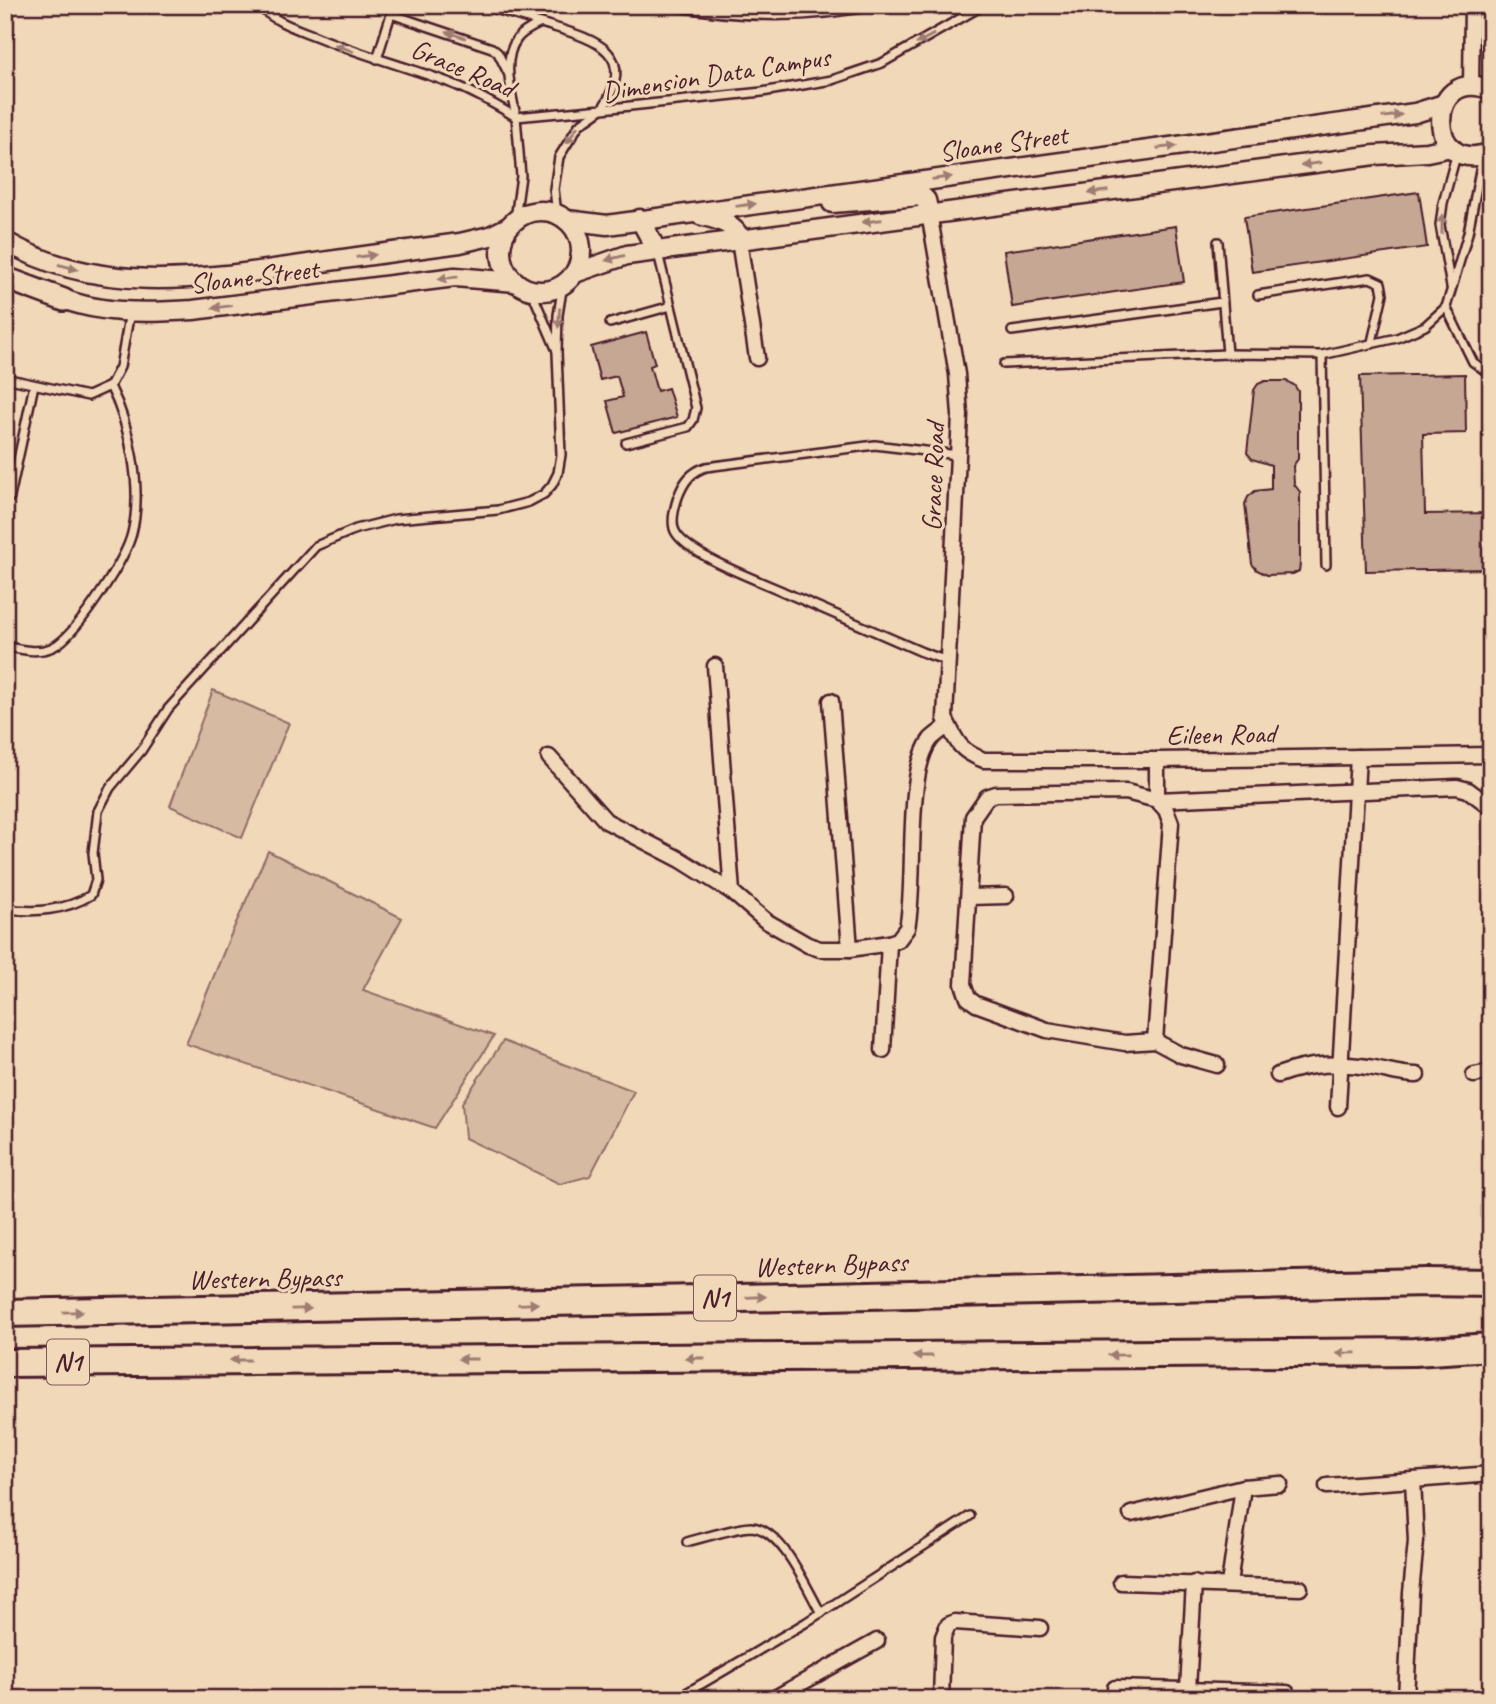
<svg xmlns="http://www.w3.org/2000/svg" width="1496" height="1704" viewBox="0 0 1496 1704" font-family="Caveat,sans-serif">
	<rect width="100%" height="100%" fill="#f1d8b9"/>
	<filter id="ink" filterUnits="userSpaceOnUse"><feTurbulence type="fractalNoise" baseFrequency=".0143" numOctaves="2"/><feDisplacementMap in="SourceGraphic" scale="14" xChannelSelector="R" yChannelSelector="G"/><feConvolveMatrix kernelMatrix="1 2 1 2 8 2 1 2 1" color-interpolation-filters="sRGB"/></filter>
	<g filter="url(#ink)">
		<g fill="#d6baa1" stroke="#906c66" stroke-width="2">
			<path d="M 213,690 L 289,723 L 242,838 L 170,806 Z"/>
			<path d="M 268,851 L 402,918 L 363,990 L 494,1036 L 435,1128 L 186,1044 L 229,939 Z"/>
			<path d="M 503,1041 L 634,1091 L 590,1176 L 560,1184 L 465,1138 L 462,1103 Z"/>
		</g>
		<g fill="#c5a794" stroke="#4a1f2b" stroke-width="2">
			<path d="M 1419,192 L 1427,247 L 1252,272 L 1244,217 Z"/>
			<path d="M 1176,226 L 1184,282 L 1012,307 L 1004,251 Z"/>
			<path d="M 646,332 L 655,364 L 650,366 L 657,391 L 668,388 L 677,417 L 616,433 L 607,401 L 623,397 L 617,376 L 600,380 L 591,347 Z"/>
			<path d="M 1465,374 L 1466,433 L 1423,434 L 1425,514 L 1491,513 L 1491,569 L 1366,571 L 1360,376 Z"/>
			<path d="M 1265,381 L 1286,381 L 1294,385 L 1298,391 L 1298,459 L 1293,466 L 1294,484 L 1300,492 L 1300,564 L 1299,571 L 1293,574 L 1267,575 L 1257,570 L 1252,564 L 1245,504 L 1248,497 L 1255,491 L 1271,489 L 1271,465 L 1252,459 L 1247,453 L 1254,390 L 1258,384 Z"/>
		</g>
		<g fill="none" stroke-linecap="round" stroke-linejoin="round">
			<g stroke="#4a1f2b" stroke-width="12">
				<g id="service">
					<path d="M 258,5 C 273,21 295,28 315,36 C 359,54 404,66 448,82 C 472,91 494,104 516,117 L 521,176 L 515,219"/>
					<path d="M 395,5 L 391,14 L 492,48 L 498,53 L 508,73"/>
					<path d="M 482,5 L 541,23"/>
					<path d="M 666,5 C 737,18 808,20 878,5"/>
					<path d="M 541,23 C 588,38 642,48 602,109 L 516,117 C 512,93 501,60 517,39 C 523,31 533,27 541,23 Z"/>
					<path d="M 377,59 L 391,14"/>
					<path d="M 557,214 L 554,189 L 559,157 L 579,125 L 602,109 L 762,92 L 832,80 L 882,63 L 984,5"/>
					<path d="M 1218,242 L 1227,354"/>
					<path d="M 1451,287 L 1440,225 L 1443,203 L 1457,152"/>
					<path d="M 531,290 L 557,351"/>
					<path d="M 1258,295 L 1370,278 L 1381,283 L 1383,294 L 1372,342"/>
					<path d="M 1446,307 L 1473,362 L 1491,375"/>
					<path d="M 610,323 L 671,306"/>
					<path d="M 1012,331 L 1222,302"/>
					<path d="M 1322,355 L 1326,565"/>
					<path d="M 1004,364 L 1227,354 L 1322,355 L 1397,338 L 1425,326 L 1446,307 L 1451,291 L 1468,233 L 1483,155"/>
					<path d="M 5,378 L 88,396 L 110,386 L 120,367 L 130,312"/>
					<path d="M 626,443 L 688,427 L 693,420 L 696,408 L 658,253"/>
					<path d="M 5,502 L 10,497 L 34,385"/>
					<path d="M 5,646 C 22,650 43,655 58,644 C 80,628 126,559 132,533 C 143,489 130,425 110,386"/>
					<path d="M 947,661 L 922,652 C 876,632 830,612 784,592 C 758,580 690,556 676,533 C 670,524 675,506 678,497 C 684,481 691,472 706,467 L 875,445 L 958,455"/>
					<path d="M 5,908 C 33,914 67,910 91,895 L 96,880 L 93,853 L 98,811 L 110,788 L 141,751 L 168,709 L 316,546 L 356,529 L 396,519 L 498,510 L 529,502 L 544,494 L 552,485 L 558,473 L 561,455 L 557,352 L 558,315 L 563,284"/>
					<path d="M 687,1542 C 702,1538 738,1527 751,1527 C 782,1528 807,1589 821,1613"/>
					<path d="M 676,1699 L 805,1623 L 970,1516"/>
				</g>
			</g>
			<g stroke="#4a1f2b" stroke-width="19">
				<g id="minor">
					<path d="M 1471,86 L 1472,5"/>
					<path d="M 929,213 L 957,374 L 960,415 L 945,718 C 956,741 959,751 984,760 L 1157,760 L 1491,755"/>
					<path d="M 739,240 L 757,358"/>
					<path d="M 715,666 L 732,892"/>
					<path d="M 831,701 L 850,949"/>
					<path d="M 549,757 L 606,821 L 681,860 L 732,892 L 766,921 L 808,945 L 820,949 L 850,949 L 889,943 L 898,940 L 907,928 C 917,883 904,773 931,739 C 936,734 943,730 948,725"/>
					<path d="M 969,897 L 1006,896"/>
					<path d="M 1155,1041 L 1171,823 L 1166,810 L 1157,800 L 1157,760"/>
					<path d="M 883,1050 L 889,943"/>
					<path d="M 1217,1065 L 1181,1055 L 1155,1041 L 1125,1043 L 1047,1030 L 976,1004 L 968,998 L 963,984 L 973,817 L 987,797 L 996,794 L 1126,792 L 1157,800 L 1457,787 L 1468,790 L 1491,807"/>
					<path d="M 1278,1075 C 1310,1063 1339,1062 1374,1068 C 1390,1071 1401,1075 1417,1075"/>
					<path d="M 1474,1075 L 1491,1072"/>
					<path d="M 1338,1107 L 1358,757"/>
					<path d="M 1327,1486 L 1413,1480"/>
					<path d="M 1131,1514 L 1243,1487 L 1280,1484"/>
					<path d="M 1121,1582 L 1300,1588"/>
					<path d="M 1229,1584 L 1243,1487"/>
					<path d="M 1115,1688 L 1287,1693"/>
					<path d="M 1188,1689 L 1194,1583"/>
					<path d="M 773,1699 L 877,1641"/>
					<path d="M 941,1699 L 943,1637 L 948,1625 L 955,1622 L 1040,1628"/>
					<path d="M 1406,1699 L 1411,1593 L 1416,1541 L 1413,1480 L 1491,1474"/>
				</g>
			</g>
			<g stroke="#4a1f2b" stroke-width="23">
				<g id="tertiary">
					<path d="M 1491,90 C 1424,63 1425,179 1491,152"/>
					<path d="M 832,203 L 922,196 L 926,200 L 929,213"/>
					<circle cx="541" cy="251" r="40"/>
					<path d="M 700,215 C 718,220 732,222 741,239"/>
					<path d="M 640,219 L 657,251"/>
					<path d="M 567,220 L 607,225 L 1415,113 L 1444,104"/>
					<path d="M 5,241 C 97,296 203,279 302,265 C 355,257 408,250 460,243 L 490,236 L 508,227"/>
					<path d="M 575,273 L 627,255 L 1375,155 L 1427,152 L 1451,147"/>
					<path d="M 52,294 C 94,315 148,313 193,310 L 455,277 L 516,282"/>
				</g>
			</g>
			<g stroke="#4a1f2b" stroke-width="26">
				<path id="secondary" d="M 5,278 L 64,300"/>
			</g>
			<g stroke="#4a1f2b" stroke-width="32">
				<g id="motorway">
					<path d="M 5,1313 C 479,1306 952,1292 1426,1282 L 1491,1283"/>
					<path d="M 5,1363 L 1414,1352 L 1491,1347"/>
				</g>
			</g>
			<use href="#service" stroke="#f1d8b9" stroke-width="7"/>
			<use href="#minor" stroke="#f1d8b9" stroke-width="14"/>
			<use href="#tertiary" stroke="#f1d8b9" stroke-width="18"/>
			<use href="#secondary" stroke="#f1d8b9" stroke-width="21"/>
			<use href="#motorway" stroke="#f1d8b9" stroke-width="26"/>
		</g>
		<defs><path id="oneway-solid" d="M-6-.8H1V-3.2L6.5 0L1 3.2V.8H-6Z" transform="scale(1.75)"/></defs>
		<g fill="#9e7c72">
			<use href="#oneway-solid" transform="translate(456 35) rotate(-162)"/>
			<use href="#oneway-solid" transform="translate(925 39) rotate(151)"/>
			<use href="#oneway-solid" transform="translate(344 48) rotate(-159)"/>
			<use href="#oneway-solid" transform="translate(1392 116) rotate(-8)"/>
			<use href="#oneway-solid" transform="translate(572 135) rotate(123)"/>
			<use href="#oneway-solid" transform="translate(1167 147) rotate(-8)"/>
			<use href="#oneway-solid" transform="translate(1311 164) rotate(172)"/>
			<use href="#oneway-solid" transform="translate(942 178) rotate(-8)"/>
			<use href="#oneway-solid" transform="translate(1098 192) rotate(173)"/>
			<use href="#oneway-solid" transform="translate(746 205) rotate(-8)"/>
			<use href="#oneway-solid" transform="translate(872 221) rotate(172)"/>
			<use href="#oneway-solid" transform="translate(1442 224) rotate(-89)"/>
			<use href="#oneway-solid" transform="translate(366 256) rotate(-8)"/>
			<use href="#oneway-solid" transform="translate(615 258) rotate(165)"/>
			<use href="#oneway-solid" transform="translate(68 267) rotate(15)"/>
			<use href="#oneway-solid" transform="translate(448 278) rotate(174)"/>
			<use href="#oneway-solid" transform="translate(222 307) rotate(173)"/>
			<use href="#oneway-solid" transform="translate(559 318) rotate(94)"/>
			<use href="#oneway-solid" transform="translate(756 1297) rotate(-2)"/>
			<use href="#oneway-solid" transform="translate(528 1304) rotate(-2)"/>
			<use href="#oneway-solid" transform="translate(301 1309) rotate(-1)"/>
			<use href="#oneway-solid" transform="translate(73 1312) rotate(-1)"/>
			<use href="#oneway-solid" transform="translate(1346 1353) rotate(179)"/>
			<use href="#oneway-solid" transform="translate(1118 1355) rotate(179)"/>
			<use href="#oneway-solid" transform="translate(923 1356) rotate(180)"/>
			<use href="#oneway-solid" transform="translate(695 1358) rotate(180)"/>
			<use href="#oneway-solid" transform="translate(468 1359) rotate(180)"/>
			<use href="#oneway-solid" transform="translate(240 1360) rotate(180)"/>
		</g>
	</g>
	<g text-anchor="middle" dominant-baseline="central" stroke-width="6" stroke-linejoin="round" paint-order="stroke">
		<g fill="#f1d8b9" stroke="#7c5656" stroke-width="2">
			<rect x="694" y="1275.5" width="42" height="45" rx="5"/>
			<rect x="47" y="1339.5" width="42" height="45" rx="5"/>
		</g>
		<g font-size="26" font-weight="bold" fill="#4a1f2b">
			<text x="715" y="1298">N1</text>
			<text x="68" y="1362">N1</text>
		</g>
		<g font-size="28" fill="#4a1f2b" stroke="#f1d8b9">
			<text transform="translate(463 68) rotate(23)">Grace Road</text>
			<text transform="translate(716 74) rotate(-9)">Dimension Data Campus</text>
			<text transform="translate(1003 143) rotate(-8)">Sloane Street</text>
			<text transform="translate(254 276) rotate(-7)">Sloane Street</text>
			<text transform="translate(933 477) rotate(-88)">Grace Road</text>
			<text transform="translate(1221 734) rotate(-1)">Eileen Road</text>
			<text transform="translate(831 1264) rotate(-2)">Western Bypass</text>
			<text transform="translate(265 1278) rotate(-1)">Western Bypass</text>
		</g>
	</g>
	<rect width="1496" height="1704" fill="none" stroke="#f1d8b9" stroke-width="28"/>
	<rect x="14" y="14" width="1468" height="1676" fill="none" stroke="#4a1f2b" stroke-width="2.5" filter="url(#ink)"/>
</svg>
